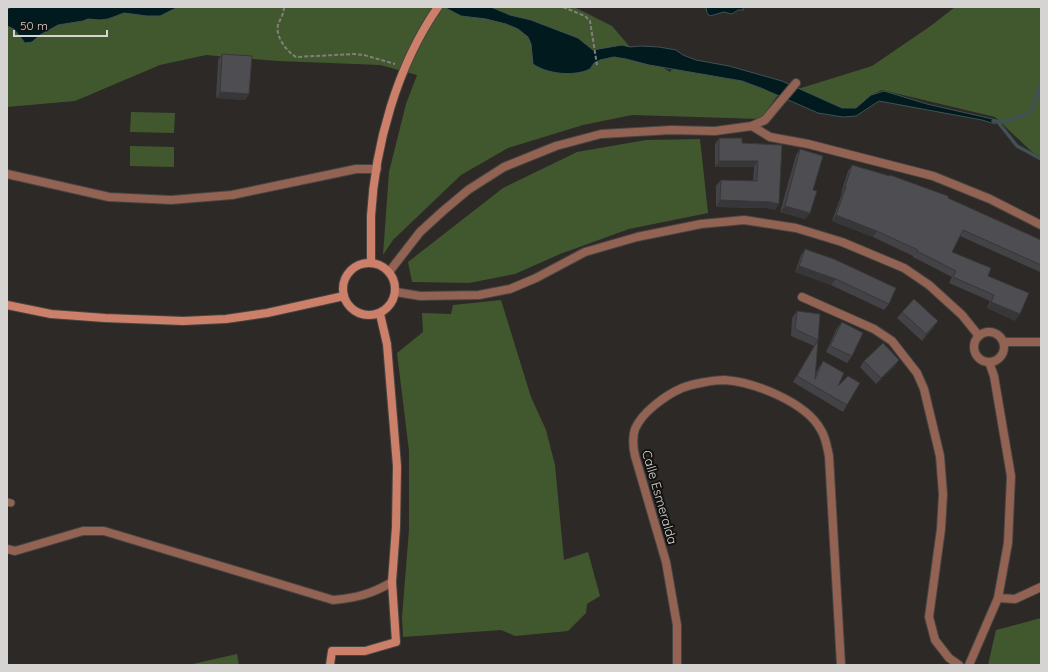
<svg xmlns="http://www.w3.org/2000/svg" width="1048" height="672" viewBox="0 0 1048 672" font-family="Quicksand,sans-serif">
	<rect width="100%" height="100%" fill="#2c2926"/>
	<g fill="#41582f">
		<path d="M 7,7 L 574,7 L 612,26 L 630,47 L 670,72 L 672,69 L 742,81 L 778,95 L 761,119 L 632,115 L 583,125 L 508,148 L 461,175 L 393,240 L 383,255 L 389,172 L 406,104 L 417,75 L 380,65 L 278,61 L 206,55 L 160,65 L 75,101 L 7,107 Z"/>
		<path d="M 955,7 L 1041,7 L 1041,157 L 1032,152 L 995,117 L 882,90 L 871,95 L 856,108 L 842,108 L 798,89 L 872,66 L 932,25 Z"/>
		<path d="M 131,112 L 175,113 L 174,133 L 130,132 Z"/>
		<path d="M 700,139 L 708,213 L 629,229 L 560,254 L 515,274 L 469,283 L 412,282 L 408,262 L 503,188 L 577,152 L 646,140 Z"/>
		<path d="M 130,146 L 174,147 L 174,167 L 130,166 Z"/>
		<path d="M 501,300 L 531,397 L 546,430 L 555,465 L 564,560 L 588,552 L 600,596 L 587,604 L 586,613 L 568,631 L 515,636 L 501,630 L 403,637 L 402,617 L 409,530 L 409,451 L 397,353 L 423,332 L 422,313 L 451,314 L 453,305 Z"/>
		<path d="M 1041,618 L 1041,665 L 988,665 L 996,630 Z"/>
		<path d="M 237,654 L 239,665 L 188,665 Z"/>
	</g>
	<g fill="#001a1e" stroke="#405254">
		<path d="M 12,7 L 178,7 L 160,16 L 147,16 L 124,13 L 108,19 L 100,20 L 88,19 L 83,21 L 58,25 L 40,35 L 32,42 L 25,43 L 14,29 L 7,26 L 7,9 Z"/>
		<path d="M 444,7 L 491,7 L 510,15 L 531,20 L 578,38 L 593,50 L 622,45 L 630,47 L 640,46 L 659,47 L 676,50 L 683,55 L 696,60 L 729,66 L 782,81 L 842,108 L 856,108 L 871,95 L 884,91 L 927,104 L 997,120 L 995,124 L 982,120 L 879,101 L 856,116 L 843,117 L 818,113 L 761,88 L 742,81 L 649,65 L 626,59 L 614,57 L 600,60 L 594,63 L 590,69 C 574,77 547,74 533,64 L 531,44 L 528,37 L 518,29 L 506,24 L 486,19 L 461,16 Z"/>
		<path d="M 706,7 L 742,7 L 744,10 L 738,10 L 732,14 L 724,12 L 710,16 L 707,13 Z"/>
	</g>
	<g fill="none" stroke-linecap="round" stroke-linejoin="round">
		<g stroke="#405254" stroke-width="3.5">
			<path d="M 993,121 C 1007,124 1021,117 1032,110 L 1041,82"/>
			<path d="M 998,122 L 1017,146 L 1041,159"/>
		</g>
		<g stroke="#474442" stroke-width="9">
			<path id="lane" d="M 7,502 L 11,503"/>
		</g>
		<g stroke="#474442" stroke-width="10">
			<g id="street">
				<path d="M 752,126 L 770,137 L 808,144 L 933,176 L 990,199 L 1041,225"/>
				<path d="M 7,174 L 109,197 L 171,200 L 232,195 L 356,169 L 377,169"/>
				<path d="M 389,272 L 420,232 L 443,211 L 468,190 L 504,167 L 556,146 L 601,134 L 671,130 L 715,131 L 752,126 L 765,120 L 796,83"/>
				<path d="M 396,292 L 420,296 L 479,295 L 510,289 L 536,278 L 585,252 L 637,237 L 701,224 L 744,220 L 796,228 L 842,242 L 904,268 L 929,285 L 962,315 L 979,336"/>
				<path d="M 802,297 L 874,329 L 892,341 L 917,373 L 924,389 L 940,456 L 943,494 L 941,529 L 929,617 L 935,640 L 949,658 L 959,665"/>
				<circle cx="989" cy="347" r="15"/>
				<path d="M 1004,342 L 1041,342"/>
				<path d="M 7,549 L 15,551 L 83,531 L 104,531 L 333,600 C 356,598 372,594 392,582"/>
				<path d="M 998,598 L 1015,599 L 1041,587"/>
				<path d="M 677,665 L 677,625 L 666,562 L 635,456 C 633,447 632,438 635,429 C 642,412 666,395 682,388 C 692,384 714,380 724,380 C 754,382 806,402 821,430 C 826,438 827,447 829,456 L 841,665"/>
				<path d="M 969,665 L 998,598 L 1008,543 L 1011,476 L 994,376 L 989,362"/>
			</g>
		</g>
		<g stroke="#474442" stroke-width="10">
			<g id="secondary">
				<path d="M 371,262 C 371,247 371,231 371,216 C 375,145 397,66 438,7"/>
				<circle cx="369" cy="289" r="26"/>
				<path d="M 7,305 L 51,314 L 105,318 L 183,321 L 226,319 L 267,313 L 344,296"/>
				<path d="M 330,665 L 332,651 L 365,651 L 396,642 L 392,582 L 396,527 L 397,466 L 387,344 L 380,314"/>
			</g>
		</g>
		<g stroke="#817e7c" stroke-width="2" stroke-dasharray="4 2" stroke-linecap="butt">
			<path d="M 284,7 C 284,14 280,19 278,25 C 275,36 287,52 296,57 L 354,54 L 364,55 L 395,64"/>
			<path d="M 563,7 L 585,16 L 590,21 L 597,65"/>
		</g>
		<use href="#lane" stroke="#926253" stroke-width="7"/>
		<use href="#street" stroke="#926253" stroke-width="8"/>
		<use href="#secondary" stroke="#cd8069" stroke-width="8"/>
	</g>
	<g fill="#434347">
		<path d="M 222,54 L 249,94 L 245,100 L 216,98 L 218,60 Z"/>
		<path d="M 719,138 L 742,143 L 782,145 L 775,210 L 766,208 L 716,207 L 716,186 L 721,180 L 753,181 L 754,167 L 715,167 L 715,144 Z"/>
		<path d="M 800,149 L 813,190 L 810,213 L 805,219 L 780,212 L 796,155 Z"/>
		<path d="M 852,165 L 948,198 L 1041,240 L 1041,271 L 1040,272 L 960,236 L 952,252 L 988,276 L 1015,321 L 987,308 L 990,301 L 949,283 L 952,277 L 913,257 L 913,256 L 873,237 L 832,221 L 842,193 L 841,193 L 848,171 Z"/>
		<path d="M 805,249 L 889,304 L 884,310 L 831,285 L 795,272 L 801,255 Z"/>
		<path d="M 797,311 L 820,314 L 815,375 L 819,367 L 823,361 L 838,386 L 847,405 L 843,412 L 793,382 L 814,346 L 791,336 L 792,318 Z"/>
		<path d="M 902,312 L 934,327 L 922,341 L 897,318 Z"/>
		<path d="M 842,322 L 852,356 L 847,363 L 826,352 L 837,328 Z"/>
		<path d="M 864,361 L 895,366 L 876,384 L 860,367 Z"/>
	</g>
	<g fill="#373739">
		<path d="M 220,92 L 249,94 L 245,100 L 216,98 Z"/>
		<path d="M 719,161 L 758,161 L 754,167 L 715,167 Z"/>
		<path d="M 845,187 L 846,187 L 842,193 L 841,193 Z"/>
		<path d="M 720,200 L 770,202 L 779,204 L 775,210 L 766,208 L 716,207 Z"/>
		<path d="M 785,206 L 810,213 L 805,219 L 780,212 Z"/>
		<path d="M 836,215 L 877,231 L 873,237 L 832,221 Z"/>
		<path d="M 799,266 L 836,279 L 831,285 L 795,272 Z"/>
		<path d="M 991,302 L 1020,314 L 1015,321 L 987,308 Z"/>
		<path d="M 938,321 L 934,327 L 922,341 L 926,334 Z"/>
		<path d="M 899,360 L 895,366 L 876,384 L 881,378 Z"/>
	</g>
	<g fill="#4e4e52" stroke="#373739">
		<path d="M 222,54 L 252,56 L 249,94 L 220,92 Z"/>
		<path d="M 719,138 L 742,138 L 742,143 L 782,145 L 779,204 L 770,202 L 720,200 L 721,180 L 757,181 L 758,161 L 719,161 Z"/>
		<path d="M 800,149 L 823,156 L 813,190 L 817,191 L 810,213 L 785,206 Z"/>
		<path d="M 852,165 L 890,176 L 890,175 L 937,192 L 948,196 L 948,198 L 1041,240 L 1041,265 L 963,230 L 952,252 L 991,268 L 988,276 L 1029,293 L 1020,314 L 991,302 L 994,295 L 953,277 L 956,271 L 917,251 L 918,250 L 877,231 L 836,215 L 846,187 L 845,187 Z"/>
		<path d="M 805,249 L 834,259 L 896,288 L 889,304 L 836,279 L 799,266 Z"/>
		<path d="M 914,299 L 938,321 L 926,334 L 902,312 Z"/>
		<path d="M 797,311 L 820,314 L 815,379 L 823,361 L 844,373 L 838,386 L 848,376 L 860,383 L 847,405 L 797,376 L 818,340 L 795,329 Z"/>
		<path d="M 842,322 L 863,333 L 852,356 L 830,346 Z"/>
		<path d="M 883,343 L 899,360 L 881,378 L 864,361 Z"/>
	</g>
	<g text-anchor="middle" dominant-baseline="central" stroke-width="4" stroke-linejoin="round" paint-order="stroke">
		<g font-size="13" fill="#d6d4d2" stroke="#131210">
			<text transform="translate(660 497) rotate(74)">Calle Esmeralda</text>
		</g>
	</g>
	<rect width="1048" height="672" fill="none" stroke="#d6d4d2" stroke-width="16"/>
	<path d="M14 30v6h93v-6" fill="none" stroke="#d6d4d2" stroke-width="2"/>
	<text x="20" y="30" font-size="12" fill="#d6d4d2" stroke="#131210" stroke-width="3" paint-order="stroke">50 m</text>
</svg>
